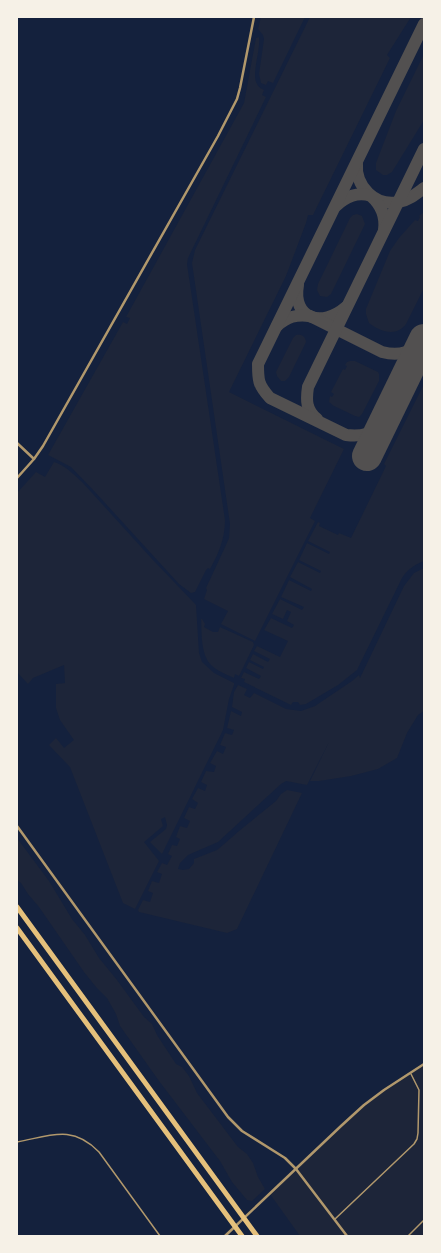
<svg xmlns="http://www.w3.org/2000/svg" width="441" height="1253" viewBox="0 0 441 1253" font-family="'Libre Baskerville',serif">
	<rect width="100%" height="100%" fill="#14213d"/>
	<g fill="#1d2539">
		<path d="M 261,17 L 305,17 L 273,83 L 268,81 L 266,85 L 261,83 L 259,74 L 264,39 L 263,35 L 258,29 Z"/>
		<path d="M 310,17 L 411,17 L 387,55 L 390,58 L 313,215 L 308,215 L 306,223 L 286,276 L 229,392 L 344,449 L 310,518 L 315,521 L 255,641 L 221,624 L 228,611 L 204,599 L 207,590 L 206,588 L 226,545 L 229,538 L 230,524 L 192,263 L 195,250 Z"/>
		<path d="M 259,37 C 261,49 251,75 257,84 C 258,87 262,89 264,90 L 262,95 L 266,97 L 188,258 L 187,264 L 225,520 C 225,538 219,553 210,569 L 208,568 L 206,570 L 195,592 L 191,593 L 179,584 L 95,492 L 71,467 L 48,455 L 123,322 L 127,324 L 130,318 L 126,317 L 244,103 L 256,38 Z"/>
		<path d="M 424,54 L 424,120 L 392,172 L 387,175 L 383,175 L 376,170 L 376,163 L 396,111 Z"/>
		<path d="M 424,212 L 424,288 L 406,324 C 397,337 380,332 369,323 L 366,314 L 366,309 L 390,251 L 399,238 L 415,220 L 418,221 L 420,217 L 419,216 Z"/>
		<path d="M 357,214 L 362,216 L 365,224 L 331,294 L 327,297 L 320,296 L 317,290 L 318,284 L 350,218 L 353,215 Z"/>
		<path d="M 296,335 C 302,334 305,336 306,342 L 289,377 L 285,381 L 281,381 L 277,376 L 276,372 L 293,338 Z"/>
		<path d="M 350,361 L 355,361 L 378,372 L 379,374 L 379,381 L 362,414 L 359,417 L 355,416 L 334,406 L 329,402 L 330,396 L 332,397 L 334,394 L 331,392 L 343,369 L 345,370 L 347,366 L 345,365 L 347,362 Z"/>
		<path d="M 424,384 L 424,561 C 414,565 408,569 402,578 L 357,670 L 338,685 L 306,704 L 300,705 L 298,702 L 293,702 L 291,705 L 244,682 L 245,679 L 241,678 L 244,672 L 259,679 L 261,676 L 246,668 L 249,662 L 263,669 L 264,667 L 250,660 L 253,654 L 268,662 L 270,659 L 254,651 L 257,646 L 280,657 L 288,641 L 264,630 L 271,618 L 292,628 L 294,625 L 287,621 L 291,612 L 287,610 L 283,619 L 272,614 L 280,599 L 302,610 L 304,607 L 281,597 L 289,580 L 311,591 L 312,589 L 290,577 L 298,562 L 320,573 L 321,571 L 299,560 L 307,543 L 329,554 L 330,552 L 308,541 L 318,522 L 320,523 L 319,526 L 338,535 L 339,533 L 351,538 L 386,466 L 384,464 Z"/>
		<path d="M 54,462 C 65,465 74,475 82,482 L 152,559 L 196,605 L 199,653 L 202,662 L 214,673 L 234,683 L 234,685 L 229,699 L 223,730 L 162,854 L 150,842 L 166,829 L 167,825 L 165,817 L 161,819 L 163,826 L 144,842 L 159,861 L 135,909 L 123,903 L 70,767 L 49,745 L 56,738 L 64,748 L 74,740 L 60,720 L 56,708 L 56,684 L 65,683 L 64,665 L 33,678 L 28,684 L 17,672 L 17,493 L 36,472 L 45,477 Z"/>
		<path d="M 424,568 L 424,711 L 418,715 L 407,733 L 397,758 L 378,769 L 351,776 L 319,781 L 310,781 L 329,742 L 307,785 L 286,781 L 281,784 L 218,842 L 188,855 L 180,863 L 178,869 L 183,870 L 189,869 L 194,863 L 194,859 L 217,850 L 223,845 L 239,831 L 276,801 L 281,794 L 287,790 L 302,793 L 237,929 L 227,933 L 139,912 L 138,910 L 143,900 L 150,902 L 153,893 L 148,891 L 152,881 L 159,883 L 162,874 L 157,872 L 162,863 L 167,865 L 172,856 L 168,854 L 172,845 L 177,846 L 180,839 L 176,837 L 180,826 L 187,828 L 190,821 L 184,818 L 189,807 L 195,809 L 198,803 L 192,799 L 198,788 L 205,791 L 207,785 L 201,782 L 206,771 L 214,772 L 216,766 L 210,763 L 217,751 L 223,754 L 226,747 L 220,745 L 225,733 L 232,735 L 234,730 L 227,728 L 231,711 L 241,716 L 242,712 L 232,707 L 234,692 L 238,685 L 247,689 L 244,695 L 250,698 L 254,693 L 286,709 L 301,711 L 315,706 L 352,681 L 359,675 L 360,678 L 404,586 L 414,573 Z"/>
		<path d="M 201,619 L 202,619 L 205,624 L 204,627 L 213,632 L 218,632 L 220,627 L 253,642 L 254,645 L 239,676 L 235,674 L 234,678 C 226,674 217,671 211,665 C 200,653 202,633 201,619 Z"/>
		<path d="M 17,838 L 49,881 L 72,919 L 85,935 L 99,958 L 117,980 L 144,1017 L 152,1024 L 157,1035 L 176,1064 L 182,1067 L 189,1076 L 197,1093 L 238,1147 L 247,1154 L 253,1163 L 258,1177 L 265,1189 L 252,1201 L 247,1200 L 232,1182 L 220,1161 L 159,1081 L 120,1026 L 116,1014 L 107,998 L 96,987 L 84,972 L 39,907 L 28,894 L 21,883 L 17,880 Z"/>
		<path d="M 424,1064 L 424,1236 L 300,1236 L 270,1194 L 341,1126 L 384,1090 Z"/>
	</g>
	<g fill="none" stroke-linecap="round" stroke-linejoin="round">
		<g stroke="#525050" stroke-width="12">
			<path d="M 357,163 C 355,186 375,207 399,202 C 409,200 416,194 424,188"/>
			<path d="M 336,206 C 345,197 358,191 371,196 C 381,205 386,216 384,230"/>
			<path d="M 298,285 C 292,319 322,328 346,307"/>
			<path d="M 277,326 C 287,317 296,314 310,316 L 382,352 C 401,357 412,352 424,337"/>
			<path d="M 317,419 C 306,410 306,400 308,387 L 424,149"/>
			<path d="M 383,422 C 370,434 364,437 346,435 L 270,398 C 258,385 258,380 258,364 L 424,24"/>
		</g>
		<path stroke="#525050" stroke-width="30" d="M 367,456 L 424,339"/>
		<g stroke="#b1986c" stroke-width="1.5">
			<path d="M 17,1142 C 50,1136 72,1124 99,1152 L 160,1236"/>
			<path d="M 335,1219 L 414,1144 L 417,1139 L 418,1133 L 419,1090 L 411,1074"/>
			<path d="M 408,1236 L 424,1220"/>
		</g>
		<g stroke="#b1986c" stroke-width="2.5">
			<path d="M 17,443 L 34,459"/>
			<path d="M 17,478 L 34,459 L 43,446 L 218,136 L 237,99 L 240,88 L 254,17"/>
			<path d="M 17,826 L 228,1117 L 242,1131 L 285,1158 L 296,1169 L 347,1236"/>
			<path d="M 225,1236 L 341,1126 L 364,1105 L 384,1090 L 424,1064"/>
		</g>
		<g stroke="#e5c07b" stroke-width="5">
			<path d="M 17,907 L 257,1236"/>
			<path d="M 17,928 L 242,1236"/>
		</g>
	</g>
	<rect width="441" height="1253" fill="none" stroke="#f6f1e7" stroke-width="36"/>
</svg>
